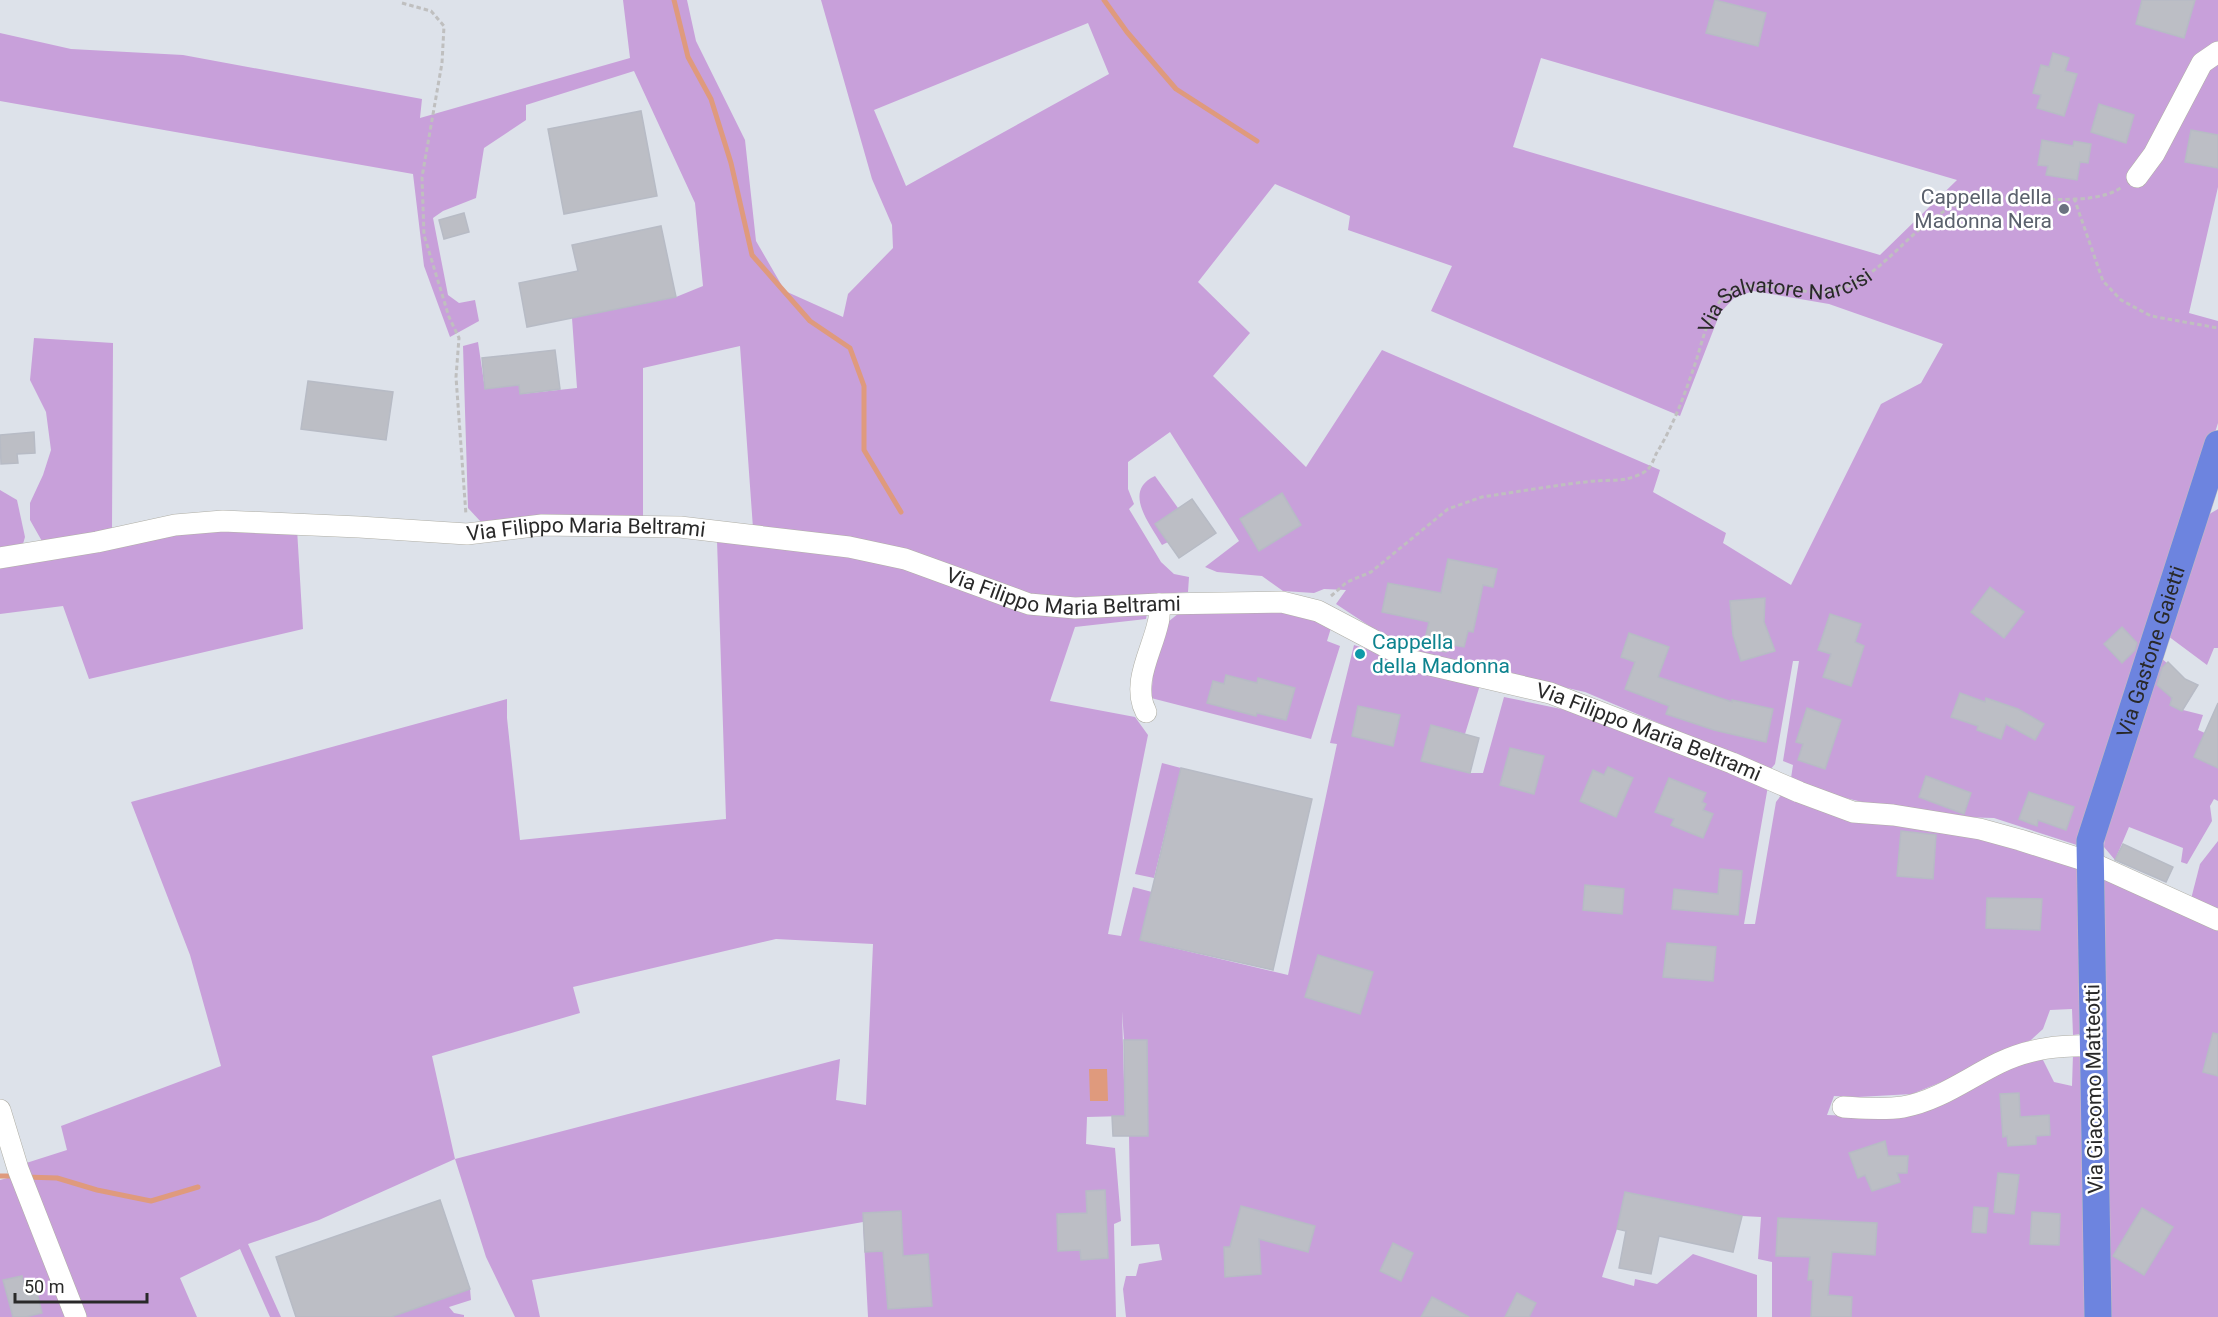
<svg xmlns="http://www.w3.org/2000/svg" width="2218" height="1317" viewBox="0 0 2218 1317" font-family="Roboto,sans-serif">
	<rect width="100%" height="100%" fill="#dde2ea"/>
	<g fill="#c8a0da" fill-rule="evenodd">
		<path d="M 623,0 L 687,0 L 696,41 L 745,140 L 756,241 L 785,291 L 843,317 L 848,294 L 893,248 L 892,225 L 872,179 L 821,0 L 2218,0 L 2218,187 L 2189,313 L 2218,321 L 2218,423 L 2083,847 L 1994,818 L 1962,817 L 1883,807 L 1829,794 L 1791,778 L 1793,765 L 1783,761 L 1799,661 L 1793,661 L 1775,764 L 1770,770 L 1585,692 L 1430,657 L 1377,631 L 1336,604 L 1346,590 L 1324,589 L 1314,593 L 1283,591 L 1262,576 L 1217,572 L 1205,567 L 1239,541 L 1170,432 L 1128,462 L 1128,489 L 1134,504 L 1129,509 L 1161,562 L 1174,574 L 1189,577 L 1188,592 L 1094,599 L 1031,598 L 753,528 L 740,346 L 643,368 L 643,516 L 481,522 L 468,508 L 463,346 L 478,342 L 485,389 L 519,385 L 521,394 L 577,388 L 572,318 L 676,297 L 703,286 L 695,203 L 634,71 L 526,105 L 526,120 L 484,148 L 476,198 L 443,211 L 433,218 L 448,295 L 459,303 L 475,300 L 479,321 L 450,337 L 424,266 L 413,174 L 0,101 L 0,33 L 71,49 L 183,55 L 422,99 L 420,118 L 630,58 ZM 1088,23 L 1109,74 L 906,186 L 874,110 ZM 1541,58 L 1957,180 L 1880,255 L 1513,147 ZM 1275,184 L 1350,216 L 1348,230 L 1452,266 L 1431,311 L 1680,416 L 1720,313 L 1734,298 L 1753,291 L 1829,304 L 1943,344 L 1921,383 L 1881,404 L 1791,585 L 1723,543 L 1726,533 L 1653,492 L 1660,470 L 1382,350 L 1306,467 L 1213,376 L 1250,333 L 1198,282 Z"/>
		<path d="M 34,338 L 113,343 L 112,529 L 43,543 L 30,520 L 30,503 L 43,475 L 51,450 L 46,412 L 30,380 Z"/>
		<path d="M 1155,476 L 1178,508 L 1155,524 L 1168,542 L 1162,545 C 1150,524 1122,491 1155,476 Z"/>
		<path d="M 0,490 L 17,500 L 25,537 L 21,551 L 0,554 Z"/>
		<path d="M 2218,509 L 2218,648 L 2214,648 L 2207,665 L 2168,636 L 2206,516 Z"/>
		<path d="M 297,529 L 303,629 L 89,679 L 63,606 L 0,614 L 0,563 L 172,531 Z"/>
		<path d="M 717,540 L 868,558 L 913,569 L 965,592 L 1025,610 L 1147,613 L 1146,619 L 1075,627 L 1050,701 L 1135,717 L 1148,735 L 1108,934 L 1121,936 L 1133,887 L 1152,892 L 1140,940 L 1288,975 L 1337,744 L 1330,743 L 1354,645 L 1480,685 L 1465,734 L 1431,725 L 1422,761 L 1470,773 L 1483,773 L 1504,697 L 1590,715 L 1768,786 L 1744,924 L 1755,924 L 1776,802 L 1782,794 L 1809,807 L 1844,819 L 1940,829 L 2081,865 L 2080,1034 L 2073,1035 L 2072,1009 L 2050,1010 L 2043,1029 L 2031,1040 L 1999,1052 L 1966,1072 L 1912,1094 L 1858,1097 L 1834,1096 L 1827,1115 L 1879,1117 L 2040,1054 L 2054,1082 L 2072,1086 L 2073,1054 L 2080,1055 L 2087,1317 L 1772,1317 L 1772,1262 L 1758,1259 L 1761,1217 L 1742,1216 L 1625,1192 L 1617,1229 L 1602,1277 L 1634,1286 L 1635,1279 L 1657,1284 L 1693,1254 L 1757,1275 L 1757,1317 L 1126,1317 L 1123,1289 L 1126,1276 L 1136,1276 L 1139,1264 L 1162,1260 L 1159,1244 L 1131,1246 L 1129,1136 L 1148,1136 L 1147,1040 L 1124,1040 L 1122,1011 L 1125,1116 L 1087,1117 L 1086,1144 L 1115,1148 L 1121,1221 L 1114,1224 L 1116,1317 L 868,1317 L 863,1222 L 532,1280 L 540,1317 L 515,1317 L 486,1257 L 455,1159 L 319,1220 L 248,1244 L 281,1317 L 270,1317 L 240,1249 L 180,1278 L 197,1317 L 85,1317 L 20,1165 L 67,1150 L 61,1126 L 221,1066 L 190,955 L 131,802 L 507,699 L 507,718 L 520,840 L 726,819 ZM 776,939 L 873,944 L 866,1105 L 836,1100 L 840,1059 L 455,1159 L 432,1056 L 580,1013 L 573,987 Z"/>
		<path d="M 1284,608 L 1325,621 L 1331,628 L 1327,641 L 1340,646 L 1311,739 L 1151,698 L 1154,664 L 1168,622 L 1179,613 Z"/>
		<path d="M 2160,657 L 2185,679 L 2198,685 L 2183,710 L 2203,715 L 2198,730 L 2205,733 L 2194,757 L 2218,747 L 2218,801 L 2214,799 L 2210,806 L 2212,821 L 2187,864 L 2181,862 L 2183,848 L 2129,827 L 2115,860 L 2104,847 L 2105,829 Z"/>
		<path d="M 1162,763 L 1181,768 L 1154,878 L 1135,874 Z"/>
		<path d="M 2218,841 L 2218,909 L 2191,899 L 2200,864 Z"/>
		<path d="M 2102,877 L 2218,929 L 2218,1317 L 2110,1317 Z"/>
		<path d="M 11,1177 L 72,1317 L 0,1317 L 0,1180 Z"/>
		<path d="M 470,1289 L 471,1300 L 449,1307 L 454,1313 L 464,1315 L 464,1317 L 391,1317 Z"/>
	</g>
	<path fill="#df9a7d" d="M 1089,1069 L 1107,1069 L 1108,1101 L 1090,1101 Z"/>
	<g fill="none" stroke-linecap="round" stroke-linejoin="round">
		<g stroke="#df9a7d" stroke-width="5">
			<path d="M 674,0 L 688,57 L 711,99 L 731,163 L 752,255 L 810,321 L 850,348 L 864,386 L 864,450 L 901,512"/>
			<path d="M 1104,0 L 1127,32 L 1176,89 L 1257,141"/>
			<path d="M 0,1176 L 16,1176"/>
			<path d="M 25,1177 L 57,1178 L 97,1190 L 151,1201 L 198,1187"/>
		</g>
	</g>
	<g fill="#bcbec5" stroke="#b7bbc5" stroke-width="1.5">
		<path d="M 1715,0 L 1766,13 L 1758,46 L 1706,33 Z"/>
		<path d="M 2142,0 L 2195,0 L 2184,38 L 2136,24 Z"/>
		<path d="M 2053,53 L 2069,58 L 2065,71 L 2077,74 L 2064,116 L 2037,108 L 2041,95 L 2033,93 L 2041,65 L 2049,67 Z"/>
		<path d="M 2099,104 L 2134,115 L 2126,143 L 2091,132 Z"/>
		<path d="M 641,111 L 657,196 L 564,214 L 548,129 Z"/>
		<path d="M 2191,130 L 2218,135 L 2218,168 L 2185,162 Z"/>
		<path d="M 2042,140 L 2073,146 L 2074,141 L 2091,144 L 2088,163 L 2080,162 L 2077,180 L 2046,175 L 2048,166 L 2038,165 Z"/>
		<path d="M 464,213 L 469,232 L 444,239 L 439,220 Z"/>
		<path d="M 661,226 L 676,297 L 527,327 L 519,283 L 578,271 L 572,245 Z"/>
		<path d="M 555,350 L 560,389 L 520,394 L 519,385 L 485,389 L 482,358 Z"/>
		<path d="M 308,381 L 393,392 L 386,440 L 301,429 Z"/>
		<path d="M 34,432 L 35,453 L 17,454 L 18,463 L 1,464 L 0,435 Z"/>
		<path d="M 1282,493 L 1301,525 L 1259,551 L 1240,519 Z"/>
		<path d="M 1192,499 L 1216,533 L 1179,558 L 1155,524 Z"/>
		<path d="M 1448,559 L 1497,569 L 1493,587 L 1483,585 L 1473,632 L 1468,631 L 1464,647 L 1447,644 L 1446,652 L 1423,648 L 1429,622 L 1382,612 L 1388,583 L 1441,593 Z"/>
		<path d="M 1990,587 L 2024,612 L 2004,638 L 1971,612 Z"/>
		<path d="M 1765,598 L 1764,622 L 1775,651 L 1741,661 L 1733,635 L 1730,601 Z"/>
		<path d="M 1830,614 L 1861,624 L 1855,642 L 1864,646 L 1851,686 L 1823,677 L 1831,654 L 1818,650 Z"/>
		<path d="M 2122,627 L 2137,643 L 2135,650 L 2122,663 L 2104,644 Z"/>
		<path d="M 1629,633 L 1669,647 L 1658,677 L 1732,702 L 1732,700 L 1773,709 L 1766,742 L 1714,730 L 1666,714 L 1669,706 L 1625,689 L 1635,662 L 1621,657 Z"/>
		<path d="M 2168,662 L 2185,679 L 2198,685 L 2182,711 L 2170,705 L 2172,698 L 2157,685 L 2162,668 Z"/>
		<path d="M 1226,675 L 1257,683 L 1258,678 L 1295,688 L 1286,720 L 1257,713 L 1256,716 L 1207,703 L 1213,681 L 1224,684 Z"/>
		<path d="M 1960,693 L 1985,702 L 1986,698 L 2018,709 L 2044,724 L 2035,740 L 2006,724 L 2001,739 L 1977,730 L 1978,726 L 1951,717 Z"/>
		<path d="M 2218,703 L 2218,768 L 2194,757 Z"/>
		<path d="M 1358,706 L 1400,715 L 1393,746 L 1352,736 Z"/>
		<path d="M 1807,708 L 1841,720 L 1825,769 L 1798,760 L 1803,744 L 1796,742 Z"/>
		<path d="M 1431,725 L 1479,738 L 1470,773 L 1421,761 Z"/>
		<path d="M 1510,748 L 1544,756 L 1534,794 L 1500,785 Z"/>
		<path d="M 1608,767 L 1633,778 L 1616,817 L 1580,801 L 1593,770 L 1604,775 Z"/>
		<path d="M 1181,768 L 1312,799 L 1273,970 L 1140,940 Z"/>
		<path d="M 1926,776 L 1971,793 L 1964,814 L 1919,797 Z"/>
		<path d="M 1669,778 L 1706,793 L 1702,802 L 1706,804 L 1703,810 L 1713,814 L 1703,838 L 1671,825 L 1674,819 L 1655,812 Z"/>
		<path d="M 2029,792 L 2074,807 L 2066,830 L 2038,820 L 2037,826 L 2019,819 Z"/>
		<path d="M 1901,831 L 1936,835 L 1933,879 L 1897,876 Z"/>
		<path d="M 2123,844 L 2173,867 L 2166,882 L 2115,860 Z"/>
		<path d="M 1720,869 L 1742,871 L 1738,915 L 1672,909 L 1674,889 L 1718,894 Z"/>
		<path d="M 1585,885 L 1624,889 L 1622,914 L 1583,910 Z"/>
		<path d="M 1987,898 L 2042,899 L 2040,930 L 1986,928 Z"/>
		<path d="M 1667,943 L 1716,947 L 1713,981 L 1663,977 Z"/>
		<path d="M 1318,955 L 1373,972 L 1360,1014 L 1305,997 Z"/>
		<path d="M 2213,1033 L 2218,1034 L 2218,1076 L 2203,1072 Z"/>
		<path d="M 1124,1040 L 1147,1040 L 1148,1136 L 1113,1136 L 1112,1116 L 1125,1116 Z"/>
		<path d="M 2019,1093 L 2020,1117 L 2049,1115 L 2050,1135 L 2036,1136 L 2036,1144 L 2008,1146 L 2007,1136 L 2003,1137 L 2000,1094 Z"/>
		<path d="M 1885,1141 L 1888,1156 L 1908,1156 L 1907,1173 L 1897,1173 L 1900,1182 L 1872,1191 L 1865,1175 L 1858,1178 L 1849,1153 Z"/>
		<path d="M 1998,1173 L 2019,1175 L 2014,1214 L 1994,1212 Z"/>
		<path d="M 1105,1190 L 1108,1258 L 1081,1260 L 1080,1250 L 1058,1251 L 1057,1214 L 1087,1213 L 1086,1191 Z"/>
		<path d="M 1625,1192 L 1742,1216 L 1733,1252 L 1659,1236 L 1651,1274 L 1619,1268 L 1626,1231 L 1617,1229 Z"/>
		<path d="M 440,1200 L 470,1289 L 391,1317 L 296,1317 L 276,1257 Z"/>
		<path d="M 1241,1206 L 1315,1226 L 1308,1252 L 1259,1239 L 1261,1274 L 1225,1277 L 1224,1247 L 1230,1247 Z"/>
		<path d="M 1974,1207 L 1988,1208 L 1986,1233 L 1972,1232 Z"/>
		<path d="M 2142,1208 L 2173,1227 L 2144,1275 L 2113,1256 Z"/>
		<path d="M 901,1211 L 903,1256 L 928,1254 L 932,1306 L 888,1309 L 883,1251 L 865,1252 L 863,1213 Z"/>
		<path d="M 2032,1212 L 2060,1214 L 2059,1245 L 2030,1244 Z"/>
		<path d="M 1778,1218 L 1877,1223 L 1875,1255 L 1832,1252 L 1828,1295 L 1852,1297 L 1851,1317 L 1811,1317 L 1813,1280 L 1808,1280 L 1810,1257 L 1776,1256 Z"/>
		<path d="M 1393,1243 L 1413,1253 L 1401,1281 L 1380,1271 Z"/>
		<path d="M 22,1276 L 24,1283 L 34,1281 L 42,1313 L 25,1317 L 13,1317 L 3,1280 Z"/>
		<path d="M 1517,1293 L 1536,1303 L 1529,1317 L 1505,1317 Z"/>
		<path d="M 1432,1297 L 1469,1317 L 1421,1317 Z"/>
	</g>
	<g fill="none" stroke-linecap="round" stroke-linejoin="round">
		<g stroke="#b0afa6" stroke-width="22">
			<g id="minor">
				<path d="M 2137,177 L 2154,154 L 2202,63 L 2218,52"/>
				<path id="s2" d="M 0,558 L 97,542 L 175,525 L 223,521 L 359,527 L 467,534 L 542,525 L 680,527 L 849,547 L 905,559 L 1029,604 L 1075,608 L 1159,604 L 1282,602 L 1318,611 L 1413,661 L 1550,693 L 1732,763 L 1799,792 L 1853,812 L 1893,815 L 1980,829 L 2020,840 L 2090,862 L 2218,920"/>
				<path d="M 1146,712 C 1131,684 1152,651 1158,623 C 1160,617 1159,610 1159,604"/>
				<path d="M 1843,1107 C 1862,1108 1883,1110 1903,1107 C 1938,1101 1968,1078 1999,1063 C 2030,1048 2060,1045 2094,1046"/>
				<path d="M 0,1110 L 18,1169 L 76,1317"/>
			</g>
		</g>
		<g stroke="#bfbfbf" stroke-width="28">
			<g id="major">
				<path id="s3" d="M 2098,1317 L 2090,841 L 2218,444"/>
			</g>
		</g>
		<g stroke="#bfbfbf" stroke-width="3" stroke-dasharray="4.5 3" stroke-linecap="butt">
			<path d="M 402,3 L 431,11 L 444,26 L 442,63 L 422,177 L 424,235 L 449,317 L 459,338 L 456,377 L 466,515"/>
			<path d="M 2074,198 L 2103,281 L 2121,300 L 2151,316 L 2218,328"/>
			<path id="s1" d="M 1331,596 L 1347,582 L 1371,572 L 1448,509 L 1482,497 C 1516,492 1551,486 1585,482 C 1599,480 1613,481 1626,479 C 1631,478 1643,474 1647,470 C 1651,467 1654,459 1656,454 C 1674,425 1686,391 1697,358 C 1703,339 1710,306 1728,294 C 1755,275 1797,295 1826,292 C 1886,284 1912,214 1970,201 C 2012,191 2088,211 2122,187"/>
		</g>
		<use href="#minor" stroke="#fff" stroke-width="21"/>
		<use href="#major" stroke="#6d84df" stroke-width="27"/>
	</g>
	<circle fill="#6b7280" stroke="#fff" stroke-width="2" cx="2064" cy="209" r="6"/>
	<circle fill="#0f9aa8" stroke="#fff" stroke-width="2" cx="1360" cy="654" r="6"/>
	<g text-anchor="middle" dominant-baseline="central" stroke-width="5" stroke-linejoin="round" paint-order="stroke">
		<g font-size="21" fill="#5b616d" stroke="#fff" text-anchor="end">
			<text x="2052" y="197">Cappella della<tspan x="2052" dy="24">Madonna Nera</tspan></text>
		</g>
		<g font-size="21" fill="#292929" stroke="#fff">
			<text stroke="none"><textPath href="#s1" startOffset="598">Via Salvatore Narcisi</textPath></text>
			<text stroke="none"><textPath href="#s2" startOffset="590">Via Filippo Maria Beltrami</textPath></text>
			<text stroke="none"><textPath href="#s2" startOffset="1076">Via Filippo Maria Beltrami</textPath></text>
			<text stroke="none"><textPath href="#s3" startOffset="675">Via Gastone Gaietti</textPath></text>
			<text stroke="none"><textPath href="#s2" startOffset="1688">Via Filippo Maria Beltrami</textPath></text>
			<text transform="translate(2094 1089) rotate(-91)">Via Giacomo Matteotti</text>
		</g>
		<g font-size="21" fill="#0d838f" stroke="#fff" text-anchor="start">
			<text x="1372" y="642">Cappella<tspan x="1372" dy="24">della Madonna</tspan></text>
		</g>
	</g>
	<path d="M15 1293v9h132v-9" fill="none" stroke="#292929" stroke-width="3"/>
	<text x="24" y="1293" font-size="18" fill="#292929" stroke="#ffffff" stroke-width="4.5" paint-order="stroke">50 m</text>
</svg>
